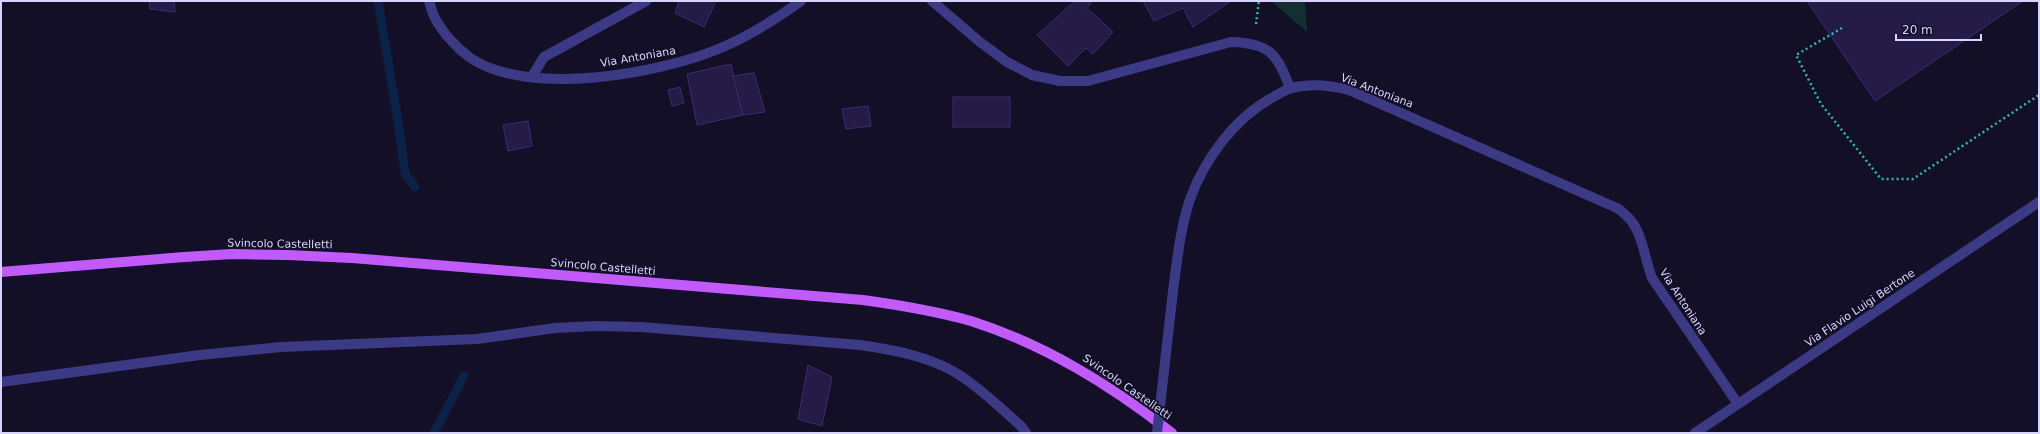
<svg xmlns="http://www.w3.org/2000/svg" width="2040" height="434" viewBox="0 0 2040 434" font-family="'DejaVu Sans',sans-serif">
	<rect width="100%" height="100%" fill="#130f26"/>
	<path fill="#12302f" d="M 1271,1 L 1305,1 L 1307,32 Z"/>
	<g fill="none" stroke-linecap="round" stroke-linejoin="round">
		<g stroke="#0c2248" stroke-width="9">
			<path d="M 378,1 L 398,121 L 405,173 L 415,187"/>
			<path d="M 434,433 L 464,376"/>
		</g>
	</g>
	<g fill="#241b47" stroke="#3b2d73">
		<path d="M 149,1 L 174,1 L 175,12 L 150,9 Z"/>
		<path d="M 679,1 L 716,1 L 704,27 L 675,13 Z"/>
		<path d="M 1075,1 L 1089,1 L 1091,3 L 1087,8 L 1113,32 L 1093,54 L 1086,48 L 1068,66 L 1037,35 Z"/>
		<path d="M 1143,1 L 1231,1 L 1193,27 L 1183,8 L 1154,21 Z"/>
		<path d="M 1807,1 L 2023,1 L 1875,101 Z"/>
		<path d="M 731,64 L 743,115 L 697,125 L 687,74 Z"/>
		<path d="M 754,73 L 765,112 L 743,115 L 733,76 Z"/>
		<path d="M 680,87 L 684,103 L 672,106 L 668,90 Z"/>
		<rect x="953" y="97" width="57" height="30"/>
		<path d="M 868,106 L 871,126 L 846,129 L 842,109 Z"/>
		<path d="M 528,121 L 532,146 L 508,151 L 503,125 Z"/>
		<path d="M 808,365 L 832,377 L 822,426 L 798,419 Z"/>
	</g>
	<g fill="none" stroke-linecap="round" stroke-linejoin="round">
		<g stroke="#2fb8b0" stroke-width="2.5" stroke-dasharray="2 3" stroke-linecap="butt">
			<path d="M 1256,24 L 1259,1"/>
			<path d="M 1842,28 L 1796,55 L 1821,104 L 1881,179 L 1913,179 L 2039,95"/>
		</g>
		<g stroke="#3d3a85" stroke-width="10">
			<path d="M 429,1 C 431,7 432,13 435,18 C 442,32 457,48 469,57 C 527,98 661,74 723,47 C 751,35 776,19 801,1"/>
			<path d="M 932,1 L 980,42 L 1007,62 L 1032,75 L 1060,81 L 1088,81 L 1231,42 C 1270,43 1277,54 1290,88"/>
			<path d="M 537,78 L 534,73 L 544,57 L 646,1"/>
			<path d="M 1173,291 C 1177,261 1180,231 1189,202 C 1204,159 1235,117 1275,96 C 1281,93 1286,89 1292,88 C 1311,83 1329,85 1349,90 L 1619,209 C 1623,213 1629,217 1632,222 C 1643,237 1645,260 1652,278 L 1738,404"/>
			<path d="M 1,382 L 200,355 L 281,347 L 477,339 L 555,328 L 595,326 L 641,327 L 860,345 C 895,350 934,357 964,378 C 984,392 1002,409 1021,426 L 1026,433"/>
		</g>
		<path stroke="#3d3a85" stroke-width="10" d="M 1695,433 L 2039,202"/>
		<path stroke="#c25bff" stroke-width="10" d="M 1,272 L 184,257 L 232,254 L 288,255 L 352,258 L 863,300 C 899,305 936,311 971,321 C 1046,345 1110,385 1172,433"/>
		<path stroke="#3d3a85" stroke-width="10" d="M 1157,433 L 1173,291"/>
	</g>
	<g text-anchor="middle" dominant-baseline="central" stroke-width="3.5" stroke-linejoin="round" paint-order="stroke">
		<g font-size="11" fill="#d9d4ff" stroke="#130f26">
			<text transform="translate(638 57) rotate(-10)">Via Antoniana</text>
			<text transform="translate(1377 91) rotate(21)">Via Antoniana</text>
			<text transform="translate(280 244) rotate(1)">Svincolo Castelletti</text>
			<text transform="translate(603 267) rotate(5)">Svincolo Castelletti</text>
			<text transform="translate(1683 302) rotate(57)">Via Antoniana</text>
			<text transform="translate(1860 308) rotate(-34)">Via Flavio Luigi Bertone</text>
			<text transform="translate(1127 387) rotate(35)">Svincolo Castelletti</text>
		</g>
	</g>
	<rect width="2040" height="434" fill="none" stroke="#d9d4ff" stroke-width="4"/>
	<path d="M1896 34v6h85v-6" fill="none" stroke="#d9d4ff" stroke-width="2"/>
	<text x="1902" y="34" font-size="12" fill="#d9d4ff" stroke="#130f26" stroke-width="3" paint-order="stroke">20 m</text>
</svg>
